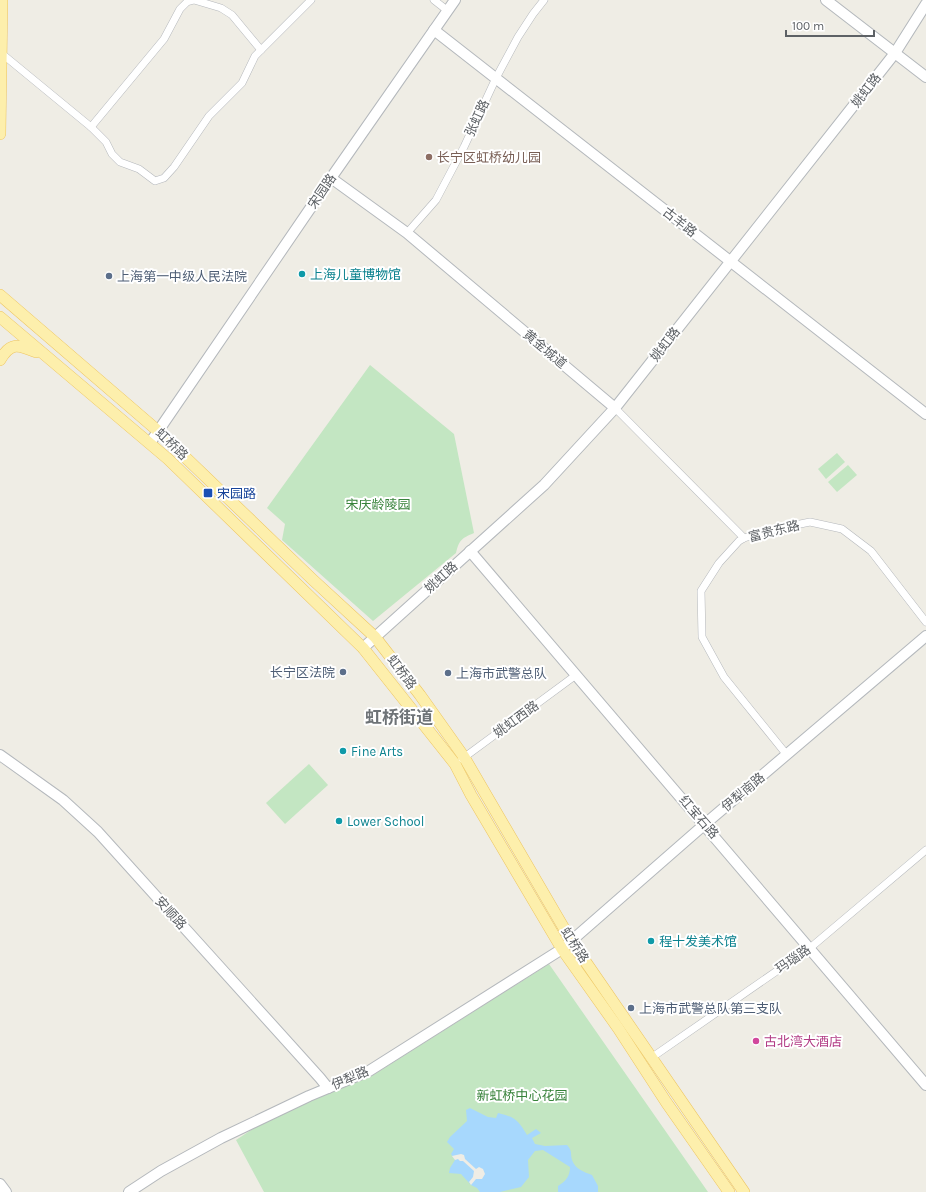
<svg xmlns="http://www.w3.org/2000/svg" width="926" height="1192" viewBox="0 0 926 1192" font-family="Karla,'Noto Sans SC',sans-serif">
	<rect width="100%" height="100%" fill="#efede5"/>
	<g fill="#c3e6c2">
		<path d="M 370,365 L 454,434 L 474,533 C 462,538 459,540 456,553 L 373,621 L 282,540 L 285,524 L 267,508 Z"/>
		<path d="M 837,453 L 845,462 L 826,479 L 818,469 Z"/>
		<path d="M 848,465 L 857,475 L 837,492 L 828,482 Z"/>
		<path d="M 309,764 L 328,785 L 285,824 L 266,803 Z"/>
		<path d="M 549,964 L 708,1192 L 264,1192 L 236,1140 L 278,1112 L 370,1077 Z"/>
	</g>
	<path fill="#a7d8fd" d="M 470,1108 L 488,1117 L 496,1118 L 498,1113 C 515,1117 518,1120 527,1135 L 536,1129 L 541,1133 L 532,1138 L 535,1144 L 545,1146 L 567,1145 C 573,1152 570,1153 572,1160 C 575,1169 584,1172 592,1175 L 598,1186 L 598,1192 L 558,1192 L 558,1186 C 566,1181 570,1176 570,1167 L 543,1150 L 535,1151 L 528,1160 L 529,1177 L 521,1187 L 500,1192 L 480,1192 L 477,1188 L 471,1185 L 461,1174 L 449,1173 L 450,1168 L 455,1160 L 451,1154 L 454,1149 L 447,1142 L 450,1137 L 467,1121 L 466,1110 Z"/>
	<path fill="#efede5" d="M 461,1154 L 464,1155 L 465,1159 L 476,1169 L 479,1167 L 483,1169 L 485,1174 L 482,1179 L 476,1179 L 471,1185 L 469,1182 L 473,1177 L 474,1171 L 463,1161 L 460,1161 L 458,1159 L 455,1160 L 452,1156 Z"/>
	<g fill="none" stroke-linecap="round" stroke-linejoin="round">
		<g stroke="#b5b8bc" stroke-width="8">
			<g id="street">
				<path d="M 434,0 L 448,11"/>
				<path d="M 1,53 L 91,127 L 106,142 L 112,154 L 120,162 L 139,169 L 155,181 L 164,178 L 174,167 L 209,116 L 242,83 L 255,56 L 311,0"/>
				<path d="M 91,127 L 164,39 L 180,9 L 187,2 L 194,0 L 221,8 L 232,15 L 261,50"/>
				<path d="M 407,233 L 436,200 L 464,147 L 496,78 L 518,37 L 533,14 L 544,0"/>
				<path d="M 615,408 L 744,538"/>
				<path d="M 787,755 L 724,677 L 702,637 L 701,591 L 719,563 L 739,541 L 744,538 L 776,529 L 810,522 L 842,529 L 871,551 L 926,622"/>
				<path d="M 462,759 L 576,675"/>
				<path d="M 651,1058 L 810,948 L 926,850"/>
			</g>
		</g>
		<g stroke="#b4b8bc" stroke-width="12">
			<g id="secondary">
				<path d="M 826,0 L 926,77"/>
				<path d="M 434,30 L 926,414"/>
				<path d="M 331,178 L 407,233 L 615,408"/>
				<path d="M 150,443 L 331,178 L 455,0"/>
				<path d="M 470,551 L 926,1085"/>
				<path d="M 363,648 L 544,485 L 615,408 L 895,53 L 926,4"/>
				<path d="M 0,755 L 63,800 L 98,832 L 320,1078 L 328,1088"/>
				<path d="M 0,1184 L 6,1192"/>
				<path d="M 129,1192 L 161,1171 L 221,1138 L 309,1096 L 369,1071 L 562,949 L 705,824 L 926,636"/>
			</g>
		</g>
		<g stroke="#eec55f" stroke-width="12">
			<g id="primary">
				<path d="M 0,134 L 2,0"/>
				<path d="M 0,295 L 158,431 L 312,579 L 375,637 L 420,695 L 464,757 L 572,942 L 744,1192"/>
				<path d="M 0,317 L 168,459 L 363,648 L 455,764 L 471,795 L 562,949 L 618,1028 L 666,1102 L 729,1192"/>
				<path d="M 0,360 C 11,341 19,345 36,352"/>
			</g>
		</g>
		<use href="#street" stroke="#fff" stroke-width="7"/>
		<use href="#secondary" stroke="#fff" stroke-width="10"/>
		<use href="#primary" stroke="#fdefac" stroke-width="11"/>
	</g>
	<circle fill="#8d6e63" stroke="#fff" stroke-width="1.5" cx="429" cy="157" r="4"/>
	<g fill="#0f9aa8" stroke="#fff" stroke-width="1.5">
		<circle cx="302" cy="274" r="4"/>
		<circle cx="343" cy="751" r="4"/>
		<circle cx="339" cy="821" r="4"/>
		<circle cx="651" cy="941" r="4"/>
	</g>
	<g fill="#5c6f8a" stroke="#fff" stroke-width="1.5">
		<circle cx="109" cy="276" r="4"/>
		<circle cx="343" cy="672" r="4"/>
		<circle cx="448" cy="673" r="4"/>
		<circle cx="631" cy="1008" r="4"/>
	</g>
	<rect fill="#1a4fb4" stroke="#fff" stroke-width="1.5" x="203" y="488" width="10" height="10" rx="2"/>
	<circle fill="#d1479c" stroke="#fff" stroke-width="1.5" cx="756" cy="1041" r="4"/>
	<g text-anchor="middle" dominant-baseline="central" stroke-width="4" stroke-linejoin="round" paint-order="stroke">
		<g font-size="13" fill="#5d6165" stroke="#fff">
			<text transform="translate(866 90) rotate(-52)">姚虹路</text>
			<text transform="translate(477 118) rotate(-65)">张虹路</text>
			<text transform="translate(322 191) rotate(-56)">宋园路</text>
			<text transform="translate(680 222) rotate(38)">古羊路</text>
			<text transform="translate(665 344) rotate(-52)">姚虹路</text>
			<text transform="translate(545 349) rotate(40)">黄金城道</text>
			<text transform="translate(172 444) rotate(44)">虹桥路</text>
			<text transform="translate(774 531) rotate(-14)">富贵东路</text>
			<text transform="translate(441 577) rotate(-42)">姚虹路</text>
			<text transform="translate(402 672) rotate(53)">虹桥路</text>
			<text transform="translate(516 719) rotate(-36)">姚虹西路</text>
			<text transform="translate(743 792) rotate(-40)">伊犁南路</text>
			<text transform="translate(699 817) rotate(49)">红宝石路</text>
			<text transform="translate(171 913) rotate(48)">安顺路</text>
			<text transform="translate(575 945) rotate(57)">虹桥路</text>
			<text transform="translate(793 959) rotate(-35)">玛瑙路</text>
			<text transform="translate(350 1078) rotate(-23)">伊犁路</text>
		</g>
		<g font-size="13" fill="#785e54" stroke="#fff" text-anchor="start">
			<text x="437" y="157">长宁区虹桥幼儿园</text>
		</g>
		<g font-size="13" fill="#0d838f" stroke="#fff" text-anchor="start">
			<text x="310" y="274">上海儿童博物馆</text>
			<text x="351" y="751">Fine Arts</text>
			<text x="347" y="821">Lower School</text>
			<text x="659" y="941">程十发美术馆</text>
		</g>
		<g font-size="13" fill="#4e5e75" stroke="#fff" text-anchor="start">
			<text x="117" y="276">上海第一中级人民法院</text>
			<text x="335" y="672" text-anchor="end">长宁区法院</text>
			<text x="456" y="673">上海市武警总队</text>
			<text x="639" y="1008">上海市武警总队第三支队</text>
		</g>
		<g font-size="13" fill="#164399" stroke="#fff" text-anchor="start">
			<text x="217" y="493">宋园路</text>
		</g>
		<g font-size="13" fill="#37823a" stroke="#fff">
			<text x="378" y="504">宋庆龄陵园</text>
			<text x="522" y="1095">新虹桥中心花园</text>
		</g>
		<g font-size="13" fill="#b23c85" stroke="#fff" text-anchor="start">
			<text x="764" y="1041">古北湾大酒店</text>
		</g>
		<g font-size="17" font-weight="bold" fill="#6e7377" stroke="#fff">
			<text x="399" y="717">虹桥街道</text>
		</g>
	</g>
	<path d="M786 30v6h88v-6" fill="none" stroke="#5d6165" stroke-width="2"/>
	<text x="792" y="30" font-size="12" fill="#5d6165" stroke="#ffffff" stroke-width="3" paint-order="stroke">100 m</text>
</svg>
